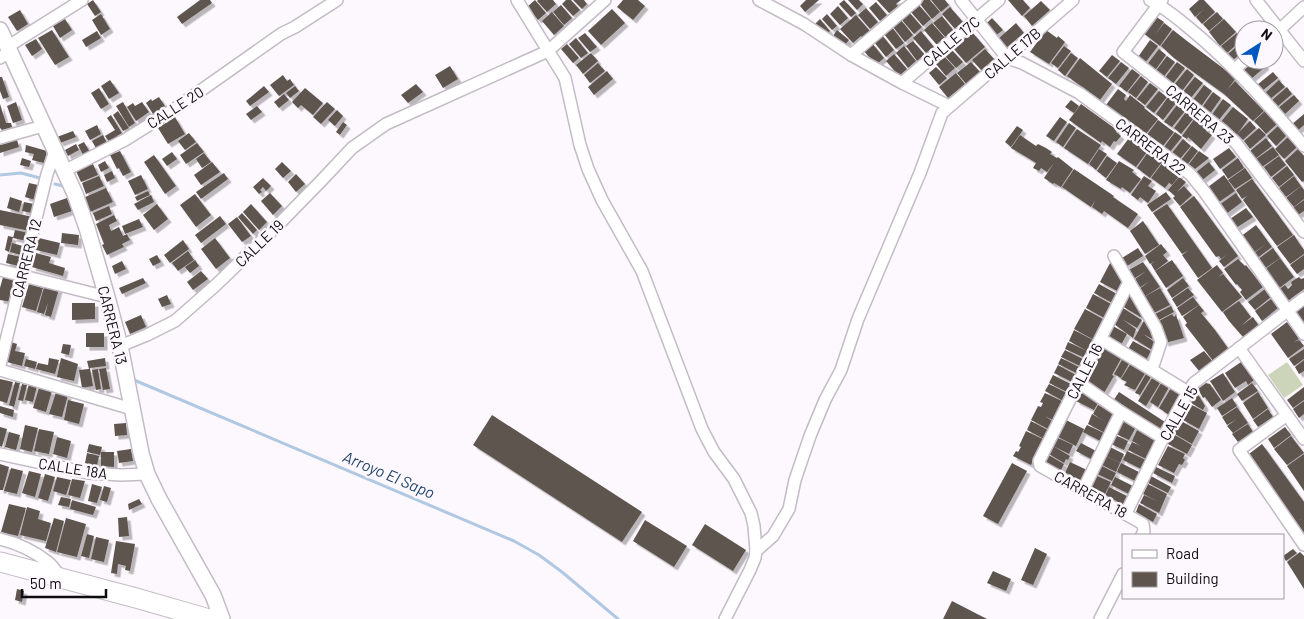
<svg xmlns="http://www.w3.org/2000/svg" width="1304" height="619" viewBox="0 0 1304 619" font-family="Barlow,sans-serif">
	<defs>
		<filter id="shadow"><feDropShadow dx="3.5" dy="3.5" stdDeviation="0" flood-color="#0004"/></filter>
	</defs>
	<rect width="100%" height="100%" fill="#fdf8fe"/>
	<path fill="#ccd4b9" d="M 1287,362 L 1303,385 L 1284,398 L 1268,375 Z"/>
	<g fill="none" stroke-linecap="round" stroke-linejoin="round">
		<g stroke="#b0c8e2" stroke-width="3">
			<path d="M 0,175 L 21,173 L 40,178"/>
			<path d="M 55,184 L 67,187"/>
			<path d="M 134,380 L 514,541 L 539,555 L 562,572 L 618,619"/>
		</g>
	</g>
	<g fill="#5f554f" filter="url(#shadow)">
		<path d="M 93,0 L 101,12 L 95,16 L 87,4 Z"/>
		<path d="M 200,0 L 210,0 L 212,3 L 182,24 L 177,17 Z"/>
		<path d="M 535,0 L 546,13 L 538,20 L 527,7 Z"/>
		<path d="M 538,0 L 553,0 L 556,4 L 547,12 L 537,1 Z"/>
		<path d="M 566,0 L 571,0 L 580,10 L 573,16 L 562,4 Z"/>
		<path d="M 573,0 L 584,0 L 587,4 L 582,9 Z"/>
		<path d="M 623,0 L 638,0 L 645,6 L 633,20 L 617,7 Z"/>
		<path d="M 806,0 L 819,0 L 805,12 L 800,6 Z"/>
		<path d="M 844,0 L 856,13 L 851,17 L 839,4 Z"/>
		<path d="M 848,0 L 859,0 L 863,4 L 857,10 Z"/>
		<path d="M 877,0 L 901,0 L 896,4 L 898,6 L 889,13 Z"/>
		<path d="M 924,0 L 930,0 L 940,12 L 932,19 L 920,4 Z"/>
		<path d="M 931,0 L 945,0 L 949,5 L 941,12 Z"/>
		<path d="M 1008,0 L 1023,0 L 1030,8 L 1022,16 Z"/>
		<path d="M 1199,0 L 1204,0 L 1215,12 L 1202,24 L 1196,17 L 1204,9 L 1195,17 L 1189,9 Z"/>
		<path d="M 1041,1 L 1050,10 L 1032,26 L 1024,16 Z"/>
		<path d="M 876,2 L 887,15 L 880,21 L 869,8 Z"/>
		<path d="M 918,4 L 931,19 L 923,26 L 910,11 Z"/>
		<path d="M 561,5 L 572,18 L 564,25 L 553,12 Z"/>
		<path d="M 838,6 L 848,18 L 840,25 L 830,14 Z"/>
		<path d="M 950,7 L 963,22 L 955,29 L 942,14 Z"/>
		<path d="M 866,8 L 878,22 L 870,29 L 858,15 Z"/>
		<path d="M 612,9 L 625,23 L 601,45 L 588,31 Z"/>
		<path d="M 20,10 L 28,24 L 17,31 L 8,17 Z"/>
		<path d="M 552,12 L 564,26 L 554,35 L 542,21 Z"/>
		<path d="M 909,12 L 922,27 L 914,34 L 901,19 Z"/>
		<path d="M 1217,12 L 1223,19 L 1209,31 L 1203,24 Z"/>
		<path d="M 101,14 L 110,29 L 101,35 L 92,20 Z"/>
		<path d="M 827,14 L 837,26 L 832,30 L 822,19 Z"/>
		<path d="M 856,15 L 870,31 L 863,38 L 861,36 L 853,43 L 840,29 Z"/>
		<path d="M 942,16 L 954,31 L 946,38 L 933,23 Z"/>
		<path d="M 1155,16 L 1164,22 L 1155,35 L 1164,23 L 1172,29 L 1160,46 L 1142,32 Z"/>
		<path d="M 992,18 L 1003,30 L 995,36 L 985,25 Z"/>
		<path d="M 65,19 L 72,30 L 60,38 L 53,26 Z"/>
		<path d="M 820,19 L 830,31 L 825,36 L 815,24 Z"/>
		<path d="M 1224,19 L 1236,32 L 1220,46 L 1209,32 Z"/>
		<path d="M 901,20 L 913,35 L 905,42 L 893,27 Z"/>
		<path d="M 932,23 L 945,38 L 937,45 L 924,30 Z"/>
		<path d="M 1016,23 L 1024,33 L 1006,48 L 998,39 Z"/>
		<path d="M 892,27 L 904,43 L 896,49 L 884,34 Z"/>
		<path d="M 52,30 L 69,57 L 55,65 L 38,38 Z"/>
		<path d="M 837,30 L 849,40 L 845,45 L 833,36 Z"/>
		<path d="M 1046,30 L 1057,38 L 1058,36 L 1065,42 L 1049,64 L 1030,52 Z"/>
		<path d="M 1173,30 L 1187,41 L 1236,78 L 1227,90 L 1235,81 L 1264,111 L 1253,121 L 1224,94 L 1174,58 L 1161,46 Z"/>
		<path d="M 97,31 L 101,38 L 86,47 L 82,40 Z"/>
		<path d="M 921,31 L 934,47 L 926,53 L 913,38 Z"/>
		<path d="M 972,32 L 985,47 L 966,63 L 953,48 Z"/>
		<path d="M 585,33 L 597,47 L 590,52 L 578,38 Z"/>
		<path d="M 1237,33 L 1243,39 L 1227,53 L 1221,46 Z"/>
		<path d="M 882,35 L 894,50 L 886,57 L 874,42 Z"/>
		<path d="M 576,38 L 588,53 L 581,58 L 569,44 Z"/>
		<path d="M 36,39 L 42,49 L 32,56 L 25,45 Z"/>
		<path d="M 1150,40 L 1158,46 L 1145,63 L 1138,57 Z"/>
		<path d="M 1244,40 L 1244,51 L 1233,60 L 1228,54 Z"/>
		<path d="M 913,41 L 925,55 L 917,61 L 906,46 Z"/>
		<path d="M 872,43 L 884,58 L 876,65 L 863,50 Z"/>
		<path d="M 567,44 L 579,58 L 573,63 L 561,49 Z"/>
		<path d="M 904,46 L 916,61 L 908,68 L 896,53 Z"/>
		<path d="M 1064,46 L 1071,51 L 1058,68 L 1051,63 Z"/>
		<path d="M 951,49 L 963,62 L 956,68 L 944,55 Z"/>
		<path d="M 985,49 L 995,60 L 982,71 L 972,60 Z"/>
		<path d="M 1159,49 L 1166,55 L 1154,72 L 1146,66 Z"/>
		<path d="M 591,53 L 598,61 L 583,74 L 576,65 Z"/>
		<path d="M 1071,53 L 1078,58 L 1065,76 L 1058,70 Z"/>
		<path d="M 894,54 L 907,69 L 899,76 L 886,61 Z"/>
		<path d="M 1112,55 L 1120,61 L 1107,77 L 1099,71 Z"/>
		<path d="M 1167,56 L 1175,62 L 1162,79 L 1155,72 Z"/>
		<path d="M 945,57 L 955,68 L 946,76 L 936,64 Z"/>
		<path d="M 1080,58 L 1112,84 L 1100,100 L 1067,76 Z"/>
		<path d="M 1253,60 L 1264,60 L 1266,63 L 1264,64 L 1266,66 L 1251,79 L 1242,70 Z"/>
		<path d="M 971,62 L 981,73 L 967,85 L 957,73 Z"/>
		<path d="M 1121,62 L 1129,68 L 1116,84 L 1108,78 Z"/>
		<path d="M 1177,62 L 1185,68 L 1172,85 L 1164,79 Z"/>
		<path d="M 598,63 L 605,71 L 590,83 L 584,75 Z"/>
		<path d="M 450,66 L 458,79 L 443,88 L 435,75 Z"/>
		<path d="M 936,67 L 947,78 L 939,85 L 929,73 Z"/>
		<path d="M 1132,69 L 1140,75 L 1127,92 L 1119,86 Z"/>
		<path d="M 1187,69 L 1194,75 L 1182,91 L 1174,85 Z"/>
		<path d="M 607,71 L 613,79 L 594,95 L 588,87 Z"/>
		<path d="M 1273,72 L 1278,78 L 1262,91 L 1257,85 Z"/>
		<path d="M 956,73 L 965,84 L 948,98 L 939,87 Z"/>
		<path d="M 283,75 L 287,81 L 290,79 L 294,85 L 279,96 L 270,85 Z"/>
		<path d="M 1141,76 L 1148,82 L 1136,98 L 1128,92 Z"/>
		<path d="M 0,77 L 2,77 L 9,97 L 3,99 L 0,91 Z"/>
		<path d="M 1195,77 L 1203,83 L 1190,99 L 1182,93 Z"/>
		<path d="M 110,80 L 119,93 L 109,99 L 101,86 Z"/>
		<path d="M 1279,80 L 1285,87 L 1269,100 L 1264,94 Z"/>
		<path d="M 1150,83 L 1158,89 L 1145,105 L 1137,99 Z"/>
		<path d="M 416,84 L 423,92 L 408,103 L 401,95 Z"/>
		<path d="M 1204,85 L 1212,91 L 1200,108 L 1192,101 Z"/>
		<path d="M 264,86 L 269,92 L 250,106 L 246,101 Z"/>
		<path d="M 295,86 L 299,91 L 290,98 L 286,93 Z"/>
		<path d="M 1287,87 L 1292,94 L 1277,107 L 1271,101 Z"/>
		<path d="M 99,88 L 109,104 L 101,109 L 91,93 Z"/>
		<path d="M 305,88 L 323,103 L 313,115 L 301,105 L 298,108 L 292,102 Z"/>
		<path d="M 1118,89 L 1126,95 L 1124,99 L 1126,101 L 1130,95 L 1145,107 L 1144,108 L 1158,119 L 1145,135 L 1106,105 Z"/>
		<path d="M 1159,91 L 1167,97 L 1154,113 L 1146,107 Z"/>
		<path d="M 1213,92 L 1221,98 L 1209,115 L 1201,109 Z"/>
		<path d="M 284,94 L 289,100 L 279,108 L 274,102 Z"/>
		<path d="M 1294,95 L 1299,101 L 1284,115 L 1278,108 Z"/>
		<path d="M 159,97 L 165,106 L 153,114 L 146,103 L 151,99 L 152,101 Z"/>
		<path d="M 1168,97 L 1176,103 L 1163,120 L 1156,114 Z"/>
		<path d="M 1223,99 L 1231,105 L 1218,121 L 1211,116 Z"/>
		<path d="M 1071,100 L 1079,106 L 1074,113 L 1065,107 Z"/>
		<path d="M 16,102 L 22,120 L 13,123 L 7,106 Z"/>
		<path d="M 123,102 L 135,123 L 129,127 L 116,106 Z"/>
		<path d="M 142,102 L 149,112 L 142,117 L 138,110 L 142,117 L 136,121 L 127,107 L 133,103 L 135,106 Z"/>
		<path d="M 327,102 L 335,109 L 321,124 L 313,117 Z"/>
		<path d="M 0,104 L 6,123 L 11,123 L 12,127 L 2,130 L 0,128 Z"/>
		<path d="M 1081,104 L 1117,130 L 1116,132 L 1121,136 L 1116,142 L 1114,141 L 1110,147 L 1102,141 L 1101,143 L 1069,120 Z"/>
		<path d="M 1177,105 L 1185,111 L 1172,127 L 1164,122 Z"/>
		<path d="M 257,106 L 262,112 L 251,120 L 246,114 Z"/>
		<path d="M 1233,107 L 1248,119 L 1236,136 L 1220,123 Z"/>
		<path d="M 337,110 L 343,116 L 335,126 L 328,120 Z"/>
		<path d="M 118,111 L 129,128 L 123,131 L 113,115 Z"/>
		<path d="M 1265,111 L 1277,124 L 1266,134 L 1254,121 Z"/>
		<path d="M 1186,112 L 1194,118 L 1181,134 L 1174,128 Z"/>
		<path d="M 1304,114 L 1304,125 L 1296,132 L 1291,125 Z"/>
		<path d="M 111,115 L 122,133 L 117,136 L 119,138 L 110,143 L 105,136 L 115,130 L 107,118 Z"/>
		<path d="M 175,117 L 185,134 L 168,144 L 158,128 Z"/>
		<path d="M 1060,117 L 1067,122 L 1054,141 L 1046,136 Z"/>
		<path d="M 1195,118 L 1208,128 L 1206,131 L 1212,135 L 1201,149 L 1188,137 L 1187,139 L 1182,136 Z"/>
		<path d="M 1158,120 L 1174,132 L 1163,146 L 1156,141 L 1155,143 L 1146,136 Z"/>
		<path d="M 1250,121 L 1256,128 L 1243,140 L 1237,134 Z"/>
		<path d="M 343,122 L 347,125 L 340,135 L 336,132 Z"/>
		<path d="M 1069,123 L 1076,128 L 1063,147 L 1056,142 Z"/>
		<path d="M 97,125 L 101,134 L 90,140 L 85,131 Z"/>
		<path d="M 1017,126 L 1023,130 L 1011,147 L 1005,142 Z"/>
		<path d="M 1278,126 L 1286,136 L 1276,146 L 1267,136 Z"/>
		<path d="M 1259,128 L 1266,135 L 1250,149 L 1244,141 Z"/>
		<path d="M 1077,129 L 1101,145 L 1088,164 L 1064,148 Z"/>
		<path d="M 73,131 L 76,137 L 60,143 L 57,137 Z"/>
		<path d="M 1175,132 L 1182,137 L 1170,152 L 1164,147 Z"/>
		<path d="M 189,133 L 196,142 L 185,150 L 178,141 Z"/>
		<path d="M 103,135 L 108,145 L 97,150 L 92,141 Z"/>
		<path d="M 1020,135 L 1036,146 L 1038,144 L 1046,148 L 1052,152 L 1050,154 L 1057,158 L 1058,157 L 1073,169 L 1061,187 L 1054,183 L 1053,184 L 1044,178 L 1054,163 L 1047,172 L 1041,168 L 1039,171 L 1033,168 L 1036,163 L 1028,158 L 1031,154 L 1028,158 L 1011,148 Z"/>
		<path d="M 1288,137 L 1297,147 L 1284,159 L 1275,149 Z"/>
		<path d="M 1129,138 L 1147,152 L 1136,167 L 1117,154 Z"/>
		<path d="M 1266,138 L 1272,146 L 1255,159 L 1250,151 Z"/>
		<path d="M 1183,139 L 1191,146 L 1179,160 L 1171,154 Z"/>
		<path d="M 17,140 L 19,147 L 0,153 L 0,145 Z"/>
		<path d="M 84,142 L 91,154 L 84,157 L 78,145 Z"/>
		<path d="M 197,143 L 204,152 L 186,164 L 180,155 Z"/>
		<path d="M 76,144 L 79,150 L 68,156 L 65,150 Z"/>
		<path d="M 26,145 L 47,151 L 44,163 L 32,160 L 34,154 L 25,152 Z"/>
		<path d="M 1192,146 L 1198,151 L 1187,165 L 1181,160 Z"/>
		<path d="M 1273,147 L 1279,155 L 1262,167 L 1256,159 Z"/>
		<path d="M 1229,148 L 1236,157 L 1220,169 L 1213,159 Z"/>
		<path d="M 1099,149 L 1107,154 L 1096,170 L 1089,164 Z"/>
		<path d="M 1298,149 L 1304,156 L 1304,181 L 1302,182 L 1285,161 Z"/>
		<path d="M 120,151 L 131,172 L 123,176 L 119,168 L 117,169 L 110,155 Z"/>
		<path d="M 1199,151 L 1209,158 L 1195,169 L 1189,164 Z"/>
		<path d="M 172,152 L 177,159 L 167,166 L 162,159 Z"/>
		<path d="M 1148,152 L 1162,162 L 1150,178 L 1137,168 Z"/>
		<path d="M 204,153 L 211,162 L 202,168 L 196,159 Z"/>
		<path d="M 154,155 L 176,186 L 165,194 L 144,162 Z"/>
		<path d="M 1107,156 L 1117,163 L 1106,178 L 1097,171 Z"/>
		<path d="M 1279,156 L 1286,165 L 1271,177 L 1264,167 Z"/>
		<path d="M 22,158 L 31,161 L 29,167 L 20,165 Z"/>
		<path d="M 1238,158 L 1244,168 L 1228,179 L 1222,170 Z"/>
		<path d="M 105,161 L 109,168 L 101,172 L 98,165 Z"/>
		<path d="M 1119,161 L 1134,170 L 1132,172 L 1141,179 L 1130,193 L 1122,187 L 1121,189 L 1106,180 Z"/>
		<path d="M 212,162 L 220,172 L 201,185 L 194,175 Z"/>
		<path d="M 282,162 L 291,171 L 283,178 L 275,169 Z"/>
		<path d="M 1163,162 L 1180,175 L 1172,185 L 1168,182 L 1169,183 L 1165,188 L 1151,178 Z"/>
		<path d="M 1209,162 L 1215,170 L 1201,181 L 1195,173 Z"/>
		<path d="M 93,164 L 98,175 L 81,182 L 76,171 Z"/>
		<path d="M 1287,166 L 1294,175 L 1279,187 L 1272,178 Z"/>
		<path d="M 1245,168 L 1252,178 L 1235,189 L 1228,180 Z"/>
		<path d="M 1074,169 L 1114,196 L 1113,197 L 1138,214 L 1128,228 L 1104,211 L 1102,214 L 1092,207 L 1095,201 L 1091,207 L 1062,187 Z"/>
		<path d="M 112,171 L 115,178 L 107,182 L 104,175 Z"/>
		<path d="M 224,173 L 228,179 L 201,199 L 196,192 Z"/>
		<path d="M 296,174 L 305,184 L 296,192 L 288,182 Z"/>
		<path d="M 141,175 L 148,189 L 135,195 L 128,181 Z"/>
		<path d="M 1224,175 L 1235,191 L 1219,202 L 1208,187 Z"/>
		<path d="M 99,176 L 104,186 L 86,194 L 82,183 Z"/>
		<path d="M 1144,176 L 1152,181 L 1148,186 L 1156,191 L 1148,203 L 1140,197 L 1138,200 L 1131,195 Z"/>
		<path d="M 1294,176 L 1301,186 L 1286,197 L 1279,188 Z"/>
		<path d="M 1179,177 L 1186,182 L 1177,192 L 1184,186 L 1192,195 L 1180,206 L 1173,198 L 1175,196 L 1168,190 Z"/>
		<path d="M 263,178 L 271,186 L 266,191 L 263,187 L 260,190 L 262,192 L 259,194 L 253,187 Z"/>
		<path d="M 1252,179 L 1293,235 L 1277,246 L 1243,200 L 1247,196 L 1242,199 L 1236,190 Z"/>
		<path d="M 29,183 L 38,185 L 35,200 L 25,197 Z"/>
		<path d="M 1301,186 L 1304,190 L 1304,199 L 1294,207 L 1286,198 Z"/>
		<path d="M 106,188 L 113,202 L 90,212 L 83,198 Z"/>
		<path d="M 148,191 L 150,195 L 137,201 L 135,197 Z"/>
		<path d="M 1166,192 L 1171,199 L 1152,212 L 1147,205 Z"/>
		<path d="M 270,193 L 282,206 L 273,215 L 261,201 Z"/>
		<path d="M 1236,193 L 1242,202 L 1226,214 L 1219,205 Z"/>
		<path d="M 195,194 L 211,215 L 196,227 L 180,205 Z"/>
		<path d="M 151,195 L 154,202 L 138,210 L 134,204 Z"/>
		<path d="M 1194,196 L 1227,241 L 1220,245 L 1227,241 L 1238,256 L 1224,267 L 1219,261 L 1228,254 L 1221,259 L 1219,256 L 1216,257 L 1180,207 Z"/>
		<path d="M 10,197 L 22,201 L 19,212 L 7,208 Z"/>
		<path d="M 67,198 L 72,211 L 54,217 L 50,204 Z"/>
		<path d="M 1304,200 L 1304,211 L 1298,215 L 1293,208 Z"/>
		<path d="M 24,202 L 34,204 L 32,213 L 22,211 Z"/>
		<path d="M 157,204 L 168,219 L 154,230 L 143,215 Z"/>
		<path d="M 251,204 L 267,222 L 259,230 L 243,212 Z"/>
		<path d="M 1167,204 L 1212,268 L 1198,278 L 1182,255 L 1189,250 L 1182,254 L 1153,213 Z"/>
		<path d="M 109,206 L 112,214 L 96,221 L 93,213 Z"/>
		<path d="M 1246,208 L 1253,217 L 1236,228 L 1230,219 Z"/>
		<path d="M 0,210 L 33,217 L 30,231 L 0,225 Z"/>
		<path d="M 242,213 L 257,230 L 253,234 L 238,217 Z"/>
		<path d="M 114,215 L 117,221 L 109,225 L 111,231 L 119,227 L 123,236 L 127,234 L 130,240 L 122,244 L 124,247 L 107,255 L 102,245 L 104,244 L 96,224 Z"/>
		<path d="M 220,216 L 226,224 L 201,243 L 195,235 Z"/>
		<path d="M 237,217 L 251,236 L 242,242 L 228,224 Z"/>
		<path d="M 139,219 L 143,227 L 125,234 L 122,226 Z"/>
		<path d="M 1143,221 L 1159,245 L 1145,254 L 1130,231 Z"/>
		<path d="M 1256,225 L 1272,247 L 1256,259 L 1253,254 L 1266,244 L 1252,254 L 1240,237 Z"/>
		<path d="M 15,230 L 29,233 L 27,241 L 13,238 Z"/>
		<path d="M 62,233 L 79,235 L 78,245 L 61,243 Z"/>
		<path d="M 1294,235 L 1299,243 L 1294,247 L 1299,243 L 1304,250 L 1304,254 L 1290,264 L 1277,247 Z"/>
		<path d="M 8,236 L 13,237 L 9,252 L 5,250 Z"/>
		<path d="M 39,238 L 60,243 L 57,255 L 36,250 Z"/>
		<path d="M 215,238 L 230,258 L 216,269 L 201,249 Z"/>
		<path d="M 183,240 L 189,249 L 170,263 L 164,255 Z"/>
		<path d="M 12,243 L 23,246 L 21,255 L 10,252 Z"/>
		<path d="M 1161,244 L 1167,252 L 1163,255 L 1168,261 L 1155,271 L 1151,264 L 1155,261 L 1150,264 L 1145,256 Z"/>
		<path d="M 1138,248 L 1143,256 L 1127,266 L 1122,258 Z"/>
		<path d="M 1273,248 L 1280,258 L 1264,269 L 1257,260 Z"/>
		<path d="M 188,251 L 194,260 L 178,271 L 172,263 Z"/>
		<path d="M 36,253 L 51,257 L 49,263 L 65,268 L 63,276 L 32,267 Z"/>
		<path d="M 8,254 L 21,257 L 19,266 L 6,263 Z"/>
		<path d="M 157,255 L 161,262 L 153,266 L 149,259 Z"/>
		<path d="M 1304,255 L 1304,269 L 1297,274 L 1290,265 Z"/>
		<path d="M 1280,258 L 1294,277 L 1278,289 L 1264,270 Z"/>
		<path d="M 1238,259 L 1245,266 L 1246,265 L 1263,287 L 1246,300 L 1240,292 L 1242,290 L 1237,284 L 1236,285 L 1224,269 Z"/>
		<path d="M 195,260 L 199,266 L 190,273 L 185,267 Z"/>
		<path d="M 1172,260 L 1183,276 L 1166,288 L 1155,271 Z"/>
		<path d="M 122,261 L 126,269 L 115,274 L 112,266 Z"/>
		<path d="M 1143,262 L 1160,287 L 1144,297 L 1139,289 L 1150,281 L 1139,288 L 1134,280 L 1146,271 L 1132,280 L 1127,271 Z"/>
		<path d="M 1110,263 L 1119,268 L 1123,276 L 1119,292 L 1100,282 Z"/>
		<path d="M 1217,265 L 1223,273 L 1218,277 L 1223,274 L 1242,297 L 1222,312 L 1197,280 Z"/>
		<path d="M 201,271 L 208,279 L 193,290 L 187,282 Z"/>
		<path d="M 3,277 L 17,280 L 12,302 L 0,300 L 0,288 Z"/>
		<path d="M 1299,277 L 1301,279 L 1304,278 L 1304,289 L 1285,303 L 1277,291 L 1285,285 L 1288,289 L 1292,285 L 1291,282 Z"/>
		<path d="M 143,278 L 146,283 L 122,294 L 119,288 Z"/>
		<path d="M 1183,278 L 1189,286 L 1172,298 L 1167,290 Z"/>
		<path d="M 29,284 L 43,288 L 36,311 L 22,307 Z"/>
		<path d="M 1099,284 L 1119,295 L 1114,304 L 1094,293 Z"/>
		<path d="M 44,287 L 52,289 L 52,288 L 59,289 L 51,317 L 45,315 L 48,303 L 44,314 L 37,312 Z"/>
		<path d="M 1160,288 L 1170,305 L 1154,313 L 1144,297 Z"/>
		<path d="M 1188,288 L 1194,295 L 1177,307 L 1172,299 Z"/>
		<path d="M 1265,289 L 1271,297 L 1255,310 L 1248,302 Z"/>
		<path d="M 1130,291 L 1143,313 L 1142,318 L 1122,306 Z"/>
		<path d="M 1093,294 L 1113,305 L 1106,319 L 1086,308 Z"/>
		<path d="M 167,295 L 171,304 L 162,307 L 158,299 Z"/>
		<path d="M 1193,297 L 1199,305 L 1182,316 L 1177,308 Z"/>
		<path d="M 1271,299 L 1278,308 L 1262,321 L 1255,311 Z"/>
		<path d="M 1239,301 L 1251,317 L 1241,326 L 1253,317 L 1259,326 L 1243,337 L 1229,321 L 1234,317 L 1229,321 L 1223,312 Z"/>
		<path d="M 72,303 L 95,303 L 95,319 L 72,320 Z"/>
		<path d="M 1199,305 L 1204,311 L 1201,313 L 1215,330 L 1230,351 L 1214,362 L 1185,325 L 1187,323 L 1183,317 Z"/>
		<path d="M 1304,305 L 1304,321 L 1302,323 L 1294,312 Z"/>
		<path d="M 1171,306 L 1174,312 L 1159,320 L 1155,314 Z"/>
		<path d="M 1123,308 L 1142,320 L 1137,328 L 1122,319 L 1136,329 L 1133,338 L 1114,324 Z"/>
		<path d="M 1085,309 L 1105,320 L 1094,340 L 1074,329 Z"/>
		<path d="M 1172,314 L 1174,317 L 1176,315 L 1180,326 L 1184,338 L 1165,343 L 1159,321 Z"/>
		<path d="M 141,315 L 146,327 L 130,334 L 125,322 Z"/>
		<path d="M 1146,317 L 1156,341 L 1143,334 L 1156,343 L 1152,350 L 1134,339 Z"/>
		<path d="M 1287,322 L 1299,339 L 1294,342 L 1299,340 L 1304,346 L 1288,358 L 1271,334 Z"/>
		<path d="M 1113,326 L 1127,334 L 1121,345 L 1107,336 Z"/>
		<path d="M 1074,330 L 1095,341 L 1085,358 L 1065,349 L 1068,342 L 1087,351 L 1069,341 Z"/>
		<rect x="86" y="333" width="18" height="14"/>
		<path d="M 1133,341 L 1151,351 L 1145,362 L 1127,351 Z"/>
		<path d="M 11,342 L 17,344 L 15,351 L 25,353 L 22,366 L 7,362 Z"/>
		<path d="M 63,344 L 71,345 L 69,355 L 61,353 Z"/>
		<path d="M 1104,346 L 1122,357 L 1112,375 L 1114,376 L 1104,393 L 1084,381 Z"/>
		<path d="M 1304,349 L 1304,359 L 1294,366 L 1289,359 Z"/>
		<path d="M 1065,350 L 1085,360 L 1082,367 L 1061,357 Z"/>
		<path d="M 1204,351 L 1213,362 L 1200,372 L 1190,360 Z"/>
		<path d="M 49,358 L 59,360 L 55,374 L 36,369 L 38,363 L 48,365 Z"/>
		<path d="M 61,358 L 78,364 L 74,381 L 57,377 Z"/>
		<path d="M 105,358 L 106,366 L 90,368 L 93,386 L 82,388 L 79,370 L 89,369 L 87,361 Z"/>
		<path d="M 1061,358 L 1081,368 L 1078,374 L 1058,364 Z"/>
		<path d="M 1123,358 L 1130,362 L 1121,378 L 1114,374 Z"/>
		<path d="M 26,359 L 37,362 L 35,369 L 24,366 Z"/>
		<path d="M 1304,360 L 1304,371 L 1299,374 L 1295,367 Z"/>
		<path d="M 1241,362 L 1254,380 L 1248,385 L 1246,381 L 1235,388 L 1225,373 Z"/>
		<path d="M 1131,363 L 1146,372 L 1135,390 L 1124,385 L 1127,382 L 1121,379 Z"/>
		<path d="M 1058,365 L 1078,376 L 1074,383 L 1054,373 Z"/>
		<path d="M 106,368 L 110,389 L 103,390 L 99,369 Z"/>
		<path d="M 98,369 L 101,389 L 96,390 L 92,370 Z"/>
		<path d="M 1223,373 L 1235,392 L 1223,401 L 1210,381 Z"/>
		<path d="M 1146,374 L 1151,377 L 1140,395 L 1135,393 Z"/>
		<path d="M 1053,375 L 1073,385 L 1069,393 L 1049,383 Z"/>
		<path d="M 1152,378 L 1160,383 L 1146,406 L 1138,401 Z"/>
		<path d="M 0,379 L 13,382 L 7,403 L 0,401 Z"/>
		<path d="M 15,382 L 20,383 L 14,407 L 9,405 Z"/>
		<path d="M 1161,383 L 1169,387 L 1158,407 L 1150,402 Z"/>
		<path d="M 1206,383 L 1210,384 L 1221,400 L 1212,407 L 1205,397 L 1203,398 L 1198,389 Z"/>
		<path d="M 1252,383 L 1258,391 L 1242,401 L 1237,394 Z"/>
		<path d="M 22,384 L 27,385 L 23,401 L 18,400 Z"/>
		<path d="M 29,384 L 37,386 L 33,402 L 25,400 Z"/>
		<path d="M 1049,384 L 1069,394 L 1065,402 L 1045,391 Z"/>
		<path d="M 1304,387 L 1304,400 L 1293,408 L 1287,400 Z"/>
		<path d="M 39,388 L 52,391 L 46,412 L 33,408 Z"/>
		<path d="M 1171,388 L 1180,395 L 1169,415 L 1159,408 Z"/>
		<path d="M 1196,391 L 1205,406 L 1203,410 L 1191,403 Z"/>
		<path d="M 56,392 L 68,395 L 62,417 L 49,414 Z"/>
		<path d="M 1081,392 L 1099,401 L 1094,410 L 1076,401 Z"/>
		<path d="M 1119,392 L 1165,422 L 1158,431 L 1113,401 Z"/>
		<path d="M 1258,392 L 1268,408 L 1253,419 L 1243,403 Z"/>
		<path d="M 1045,393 L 1064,402 L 1054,421 L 1045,416 L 1052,421 L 1048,429 L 1031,420 L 1038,406 L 1041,407 L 1043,403 L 1040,402 Z"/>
		<path d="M 1232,398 L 1237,406 L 1222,416 L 1217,408 Z"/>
		<path d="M 68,400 L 84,404 L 79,424 L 64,420 Z"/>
		<path d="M 1304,401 L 1304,414 L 1299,418 L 1293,409 Z"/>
		<path d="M 1190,404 L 1207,413 L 1199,429 L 1183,420 Z"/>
		<path d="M 1098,405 L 1116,414 L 1105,433 L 1088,424 L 1092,414 L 1104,421 L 1093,414 Z"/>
		<path d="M 0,406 L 14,410 L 13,417 L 0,413 Z"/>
		<path d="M 1237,407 L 1248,423 L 1233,433 L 1227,426 L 1237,419 L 1227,425 L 1222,417 Z"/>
		<path d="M 1268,409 L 1273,417 L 1258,427 L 1253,420 Z"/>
		<path d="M 492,415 L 642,512 L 622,542 L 473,445 Z"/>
		<path d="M 1064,419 L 1084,429 L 1076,446 L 1056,436 Z"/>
		<path d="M 1031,421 L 1048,430 L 1044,439 L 1027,430 Z"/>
		<path d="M 1122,421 L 1136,427 L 1129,440 L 1116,434 Z"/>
		<path d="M 1183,422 L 1199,431 L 1192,444 L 1173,433 L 1176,428 L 1178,429 Z"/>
		<path d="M 126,423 L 127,435 L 115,436 L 114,424 Z"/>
		<path d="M 1248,424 L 1253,432 L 1238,442 L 1232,434 Z"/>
		<path d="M 25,425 L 38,428 L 32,452 L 20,449 Z"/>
		<path d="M 1087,425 L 1108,435 L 1104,443 L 1083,432 Z"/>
		<path d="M 0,427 L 7,429 L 2,447 L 0,446 Z"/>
		<path d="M 1285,427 L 1291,435 L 1274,448 L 1268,439 Z"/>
		<path d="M 1138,428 L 1156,438 L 1146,459 L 1128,450 L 1132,442 L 1141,446 L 1132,441 Z"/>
		<path d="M 39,429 L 54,432 L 49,454 L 34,451 Z"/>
		<path d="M 1026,431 L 1047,441 L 1037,452 L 1031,465 L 1013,456 L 1016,451 L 1018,452 L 1021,447 L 1019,446 Z"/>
		<path d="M 9,432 L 20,435 L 16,450 L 5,447 Z"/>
		<path d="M 1115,435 L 1128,441 L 1124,450 L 1111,444 Z"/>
		<path d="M 1175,435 L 1192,445 L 1187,454 L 1168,444 L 1170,439 L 1173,440 Z"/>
		<path d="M 1291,436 L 1304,453 L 1287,465 L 1274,449 Z"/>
		<path d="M 57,437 L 71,441 L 67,458 L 53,454 Z"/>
		<path d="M 1056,437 L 1073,445 L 1069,454 L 1053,446 L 1070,456 L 1068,460 L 1066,459 L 1064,463 L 1047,453 Z"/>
		<path d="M 1081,443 L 1098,452 L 1093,460 L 1076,451 Z"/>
		<path d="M 89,444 L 102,447 L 100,455 L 87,452 Z"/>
		<path d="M 1262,444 L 1304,502 L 1304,517 L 1300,520 L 1304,517 L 1304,536 L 1245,457 Z"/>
		<path d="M 1106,445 L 1124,454 L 1120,463 L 1102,454 Z"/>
		<path d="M 1168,446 L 1185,454 L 1183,458 L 1185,460 L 1182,465 L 1179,464 L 1174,473 L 1158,465 Z"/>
		<path d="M 131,449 L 133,461 L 119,463 L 117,451 Z"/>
		<path d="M 1127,451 L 1146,460 L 1141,469 L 1123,460 Z"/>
		<path d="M 101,452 L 114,452 L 114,467 L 101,466 Z"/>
		<path d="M 87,453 L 99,456 L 97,466 L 85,463 Z"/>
		<path d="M 1047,454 L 1064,464 L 1059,474 L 1042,464 Z"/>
		<path d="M 1102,454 L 1120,463 L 1116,472 L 1098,463 Z"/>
		<path d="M 1304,454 L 1304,491 L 1287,466 Z"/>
		<path d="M 1070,462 L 1087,470 L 1080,483 L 1064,475 Z"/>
		<path d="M 1012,463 L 1027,471 L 998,524 L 983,516 Z"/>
		<path d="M 1121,463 L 1139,472 L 1135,481 L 1117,472 Z"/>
		<path d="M 0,464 L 9,467 L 3,490 L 0,490 Z"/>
		<path d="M 1098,464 L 1116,473 L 1112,481 L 1093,472 Z"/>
		<path d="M 1156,467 L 1175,476 L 1172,483 L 1153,473 Z"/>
		<path d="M 11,468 L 23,471 L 17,494 L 4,491 Z"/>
		<path d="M 29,471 L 41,474 L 35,497 L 22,493 Z"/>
		<path d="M 45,474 L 55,477 L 48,501 L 38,498 Z"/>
		<path d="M 1093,474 L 1111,482 L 1104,496 L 1086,488 Z"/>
		<path d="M 1151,476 L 1171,487 L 1168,493 L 1148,483 Z"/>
		<path d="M 57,477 L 71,480 L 66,495 L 53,491 Z"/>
		<path d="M 1115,477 L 1133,486 L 1129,494 L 1111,485 Z"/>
		<path d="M 72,479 L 85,481 L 80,498 L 68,495 Z"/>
		<path d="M 92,484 L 102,487 L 97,503 L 88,501 Z"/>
		<path d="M 1148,484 L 1167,494 L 1159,513 L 1140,503 L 1144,495 L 1159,502 L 1143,494 Z"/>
		<path d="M 104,486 L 111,488 L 107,502 L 100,500 Z"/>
		<path d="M 1109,487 L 1127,496 L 1123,505 L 1105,496 Z"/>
		<path d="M 61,497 L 71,499 L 69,507 L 58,505 Z"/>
		<path d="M 139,499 L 142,504 L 129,510 L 128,504 Z"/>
		<path d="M 72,500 L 96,507 L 93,515 L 70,509 Z"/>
		<path d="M 9,504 L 26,508 L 18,536 L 1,532 Z"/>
		<path d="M 1139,504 L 1157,514 L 1153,522 L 1136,512 Z"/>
		<path d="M 27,507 L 40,511 L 38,519 L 51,523 L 46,541 L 20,535 Z"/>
		<path d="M 127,517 L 129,536 L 119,537 L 118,518 Z"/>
		<path d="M 54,518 L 64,521 L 56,552 L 45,548 Z"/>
		<path d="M 66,518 L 86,524 L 77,557 L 57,552 Z"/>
		<path d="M 645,520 L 687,546 L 674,567 L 633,541 Z"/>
		<path d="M 705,524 L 746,550 L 733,571 L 692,545 Z"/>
		<path d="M 87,534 L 94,536 L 89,558 L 81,556 Z"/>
		<path d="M 96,537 L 109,540 L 104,562 L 91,559 Z"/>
		<path d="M 116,541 L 135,544 L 130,571 L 125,570 L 126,566 L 118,564 L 117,574 L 111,573 Z"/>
		<path d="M 1035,548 L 1047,554 L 1033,585 L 1021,580 Z"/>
		<path d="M 1293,549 L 1297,553 L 1286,561 L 1283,556 Z"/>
		<path d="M 1300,552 L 1304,556 L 1304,589 L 1287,562 Z"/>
		<path d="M 993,571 L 1011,579 L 1006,591 L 987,583 Z"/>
		<path d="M 17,589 L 24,591 L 22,602 L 15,600 Z"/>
		<path d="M 952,601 L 987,619 L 943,619 Z"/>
	</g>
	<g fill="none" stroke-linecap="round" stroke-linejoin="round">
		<g stroke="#c3bbc5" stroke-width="14">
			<g id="minor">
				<path d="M 517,0 L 565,78 L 580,145 L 588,169 L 602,200 L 642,271 L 702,429 L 714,452 L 734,479 L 751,513 L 754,526 L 756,551 L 755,558 L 750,570 L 725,619"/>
				<path d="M 759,0 L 804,24 L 851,55 L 902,83 L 949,106"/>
				<path d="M 961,0 L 1007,58 L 1022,63 L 1079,93 L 1170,159 L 1190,174 L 1204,191 L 1304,334"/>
				<path d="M 1150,0 C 1164,7 1176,17 1188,27 C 1231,62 1268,104 1304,146"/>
				<path d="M 1162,0 L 1123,52 L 1222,130 L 1236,143 L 1304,232"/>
				<path d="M 1256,0 L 1304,61"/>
				<path d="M 1275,34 L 1304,7"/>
				<path d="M 7,47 L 82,0"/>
				<path d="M 851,55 L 916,0"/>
				<path d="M 0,58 L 9,52"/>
				<path d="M 1235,69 L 1245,60"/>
				<path d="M 902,83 L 999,0"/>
				<path d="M 0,138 L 43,126"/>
				<path d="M 64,171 L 125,140 L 176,108 L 281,34 L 295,27 L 337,0"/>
				<path d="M 1114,256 L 1156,328 L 1161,342 L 1152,369"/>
				<path d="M 0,270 L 107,297"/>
				<path d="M 1129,282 L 1039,461 L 1040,466 L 1143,524 L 1144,531 L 1142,535"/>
				<path d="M 1101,339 L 1188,392"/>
				<path d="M 120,346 L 147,335 L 175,321 L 216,285 L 277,226 L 322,180 L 352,148 L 386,124 L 548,51 L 605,0"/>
				<path d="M 1239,348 L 1304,439"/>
				<path d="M 0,365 L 22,275 L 47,174 L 55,151"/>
				<path d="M 0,370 L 132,409"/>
				<path d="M 1078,382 L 1121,412 L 1163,438"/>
				<path d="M 1287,415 L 1239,450 L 1304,545"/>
				<path d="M 0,454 L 88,473 L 121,475 L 147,474"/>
				<path d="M 1083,490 L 1121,412"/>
				<path d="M 1126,513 L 1163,438 L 1188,392 L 1194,383 L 1304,298"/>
				<path d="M 0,539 C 17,543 34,551 48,562 C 53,566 57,572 61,578"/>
				<path d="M 756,551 L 773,536 L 789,509 L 795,480 L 810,436 L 825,400 L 841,370 L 858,319 L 920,173 L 942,113 L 1073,0"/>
				<path d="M 1100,619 L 1123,574"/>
			</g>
		</g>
		<g stroke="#c3bbc5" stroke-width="18">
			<path id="tertiary" d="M 0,30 L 75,194 L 87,228 L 107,297 L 120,346 L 141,453 L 147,474 L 159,499 L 213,595 L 222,619"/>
		</g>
		<g stroke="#c3bbc5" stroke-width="21">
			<path id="primary" d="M 0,562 L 136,598 L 209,619"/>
		</g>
		<use href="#minor" stroke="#fff" stroke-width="11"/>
		<use href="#tertiary" stroke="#fff" stroke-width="15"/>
		<use href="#primary" stroke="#fff" stroke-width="19"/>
	</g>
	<g text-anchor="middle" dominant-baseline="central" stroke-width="5" stroke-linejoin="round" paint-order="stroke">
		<g font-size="15" fill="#0e0c0f" stroke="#fdf8fe">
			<text transform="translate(951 41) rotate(-40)">CALLE 17C</text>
			<text transform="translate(1012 53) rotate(-41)">CALLE 17B</text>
			<text transform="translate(175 107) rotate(-33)">CALLE 20</text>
			<text transform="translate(1200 114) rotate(40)">CARRERA 23</text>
			<text transform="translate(1151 146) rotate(37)">CARRERA 22</text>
			<text transform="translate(259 243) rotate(-44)">CALLE 19</text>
			<text transform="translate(26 258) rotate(-76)">CARRERA 12</text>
			<text transform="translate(113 325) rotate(76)">CARRERA 13</text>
			<text transform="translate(1084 371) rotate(-63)">CALLE 16</text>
			<text transform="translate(1178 413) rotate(-60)">CALLE 15</text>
			<text transform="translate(73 468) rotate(9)">CALLE 18A</text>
			<text transform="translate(1091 494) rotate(29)">CARRERA 18</text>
		</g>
		<g font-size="16" font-style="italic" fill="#22466b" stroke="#fdf8fe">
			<text transform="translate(389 474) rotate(23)">Arroyo El Sapo</text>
		</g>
	</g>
	<rect x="1122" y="534" width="162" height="65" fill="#fdf8fe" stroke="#9d9a9e"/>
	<rect x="1132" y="550" width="25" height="8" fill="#ffffff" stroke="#9d9a9e"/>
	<text x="1166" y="559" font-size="15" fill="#0e0c0f">Road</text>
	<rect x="1132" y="572" width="25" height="15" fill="#5f554f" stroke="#9d9a9e"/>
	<text x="1166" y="584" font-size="15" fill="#0e0c0f">Building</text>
	<g transform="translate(1259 45) rotate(36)"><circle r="24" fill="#fdf8fe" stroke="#9d9a9e"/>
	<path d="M0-4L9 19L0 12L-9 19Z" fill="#0059c2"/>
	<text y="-8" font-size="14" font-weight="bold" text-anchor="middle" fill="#0e0c0f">N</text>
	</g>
	<path d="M22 589v8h84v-8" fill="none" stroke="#0e0c0f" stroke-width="2.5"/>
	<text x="30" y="589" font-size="15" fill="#0e0c0f" stroke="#fdf8fe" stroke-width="4" paint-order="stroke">50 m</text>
</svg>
